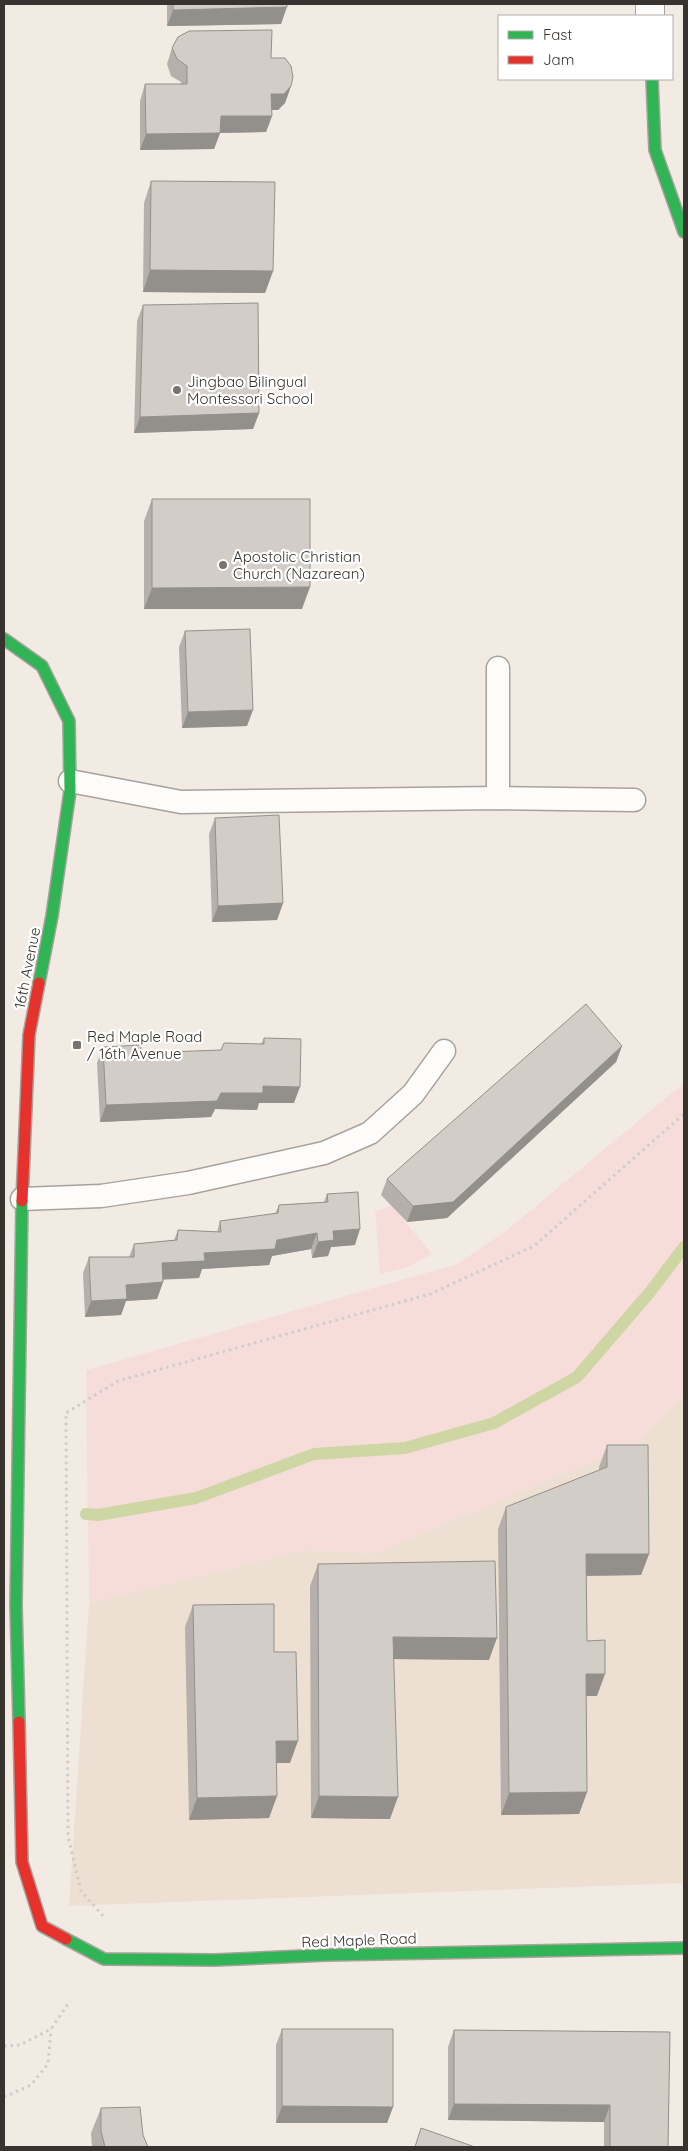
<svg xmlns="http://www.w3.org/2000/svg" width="688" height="2151" viewBox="0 0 688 2151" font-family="Quicksand,sans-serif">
	<rect width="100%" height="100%" fill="#f2ebe4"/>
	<path fill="#ede0d3" d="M 684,1394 L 684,1883 L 69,1906 L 89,1603 L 303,1550 L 375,1553 L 635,1443 Z"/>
	<g fill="#f6ddda">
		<path d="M 684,1083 L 684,1394 L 635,1443 L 375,1553 L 303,1550 L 89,1603 L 86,1370 L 457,1264 L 506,1231 Z"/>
		<path d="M 392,1206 L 432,1254 L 406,1268 L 380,1274 L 375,1211 Z"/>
	</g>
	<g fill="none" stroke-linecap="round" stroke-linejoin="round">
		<path stroke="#ced7a4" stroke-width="12" d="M 86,1514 L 98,1515 L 196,1498 L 314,1454 L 405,1448 L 494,1423 L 577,1377 L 650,1292 L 684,1247"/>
		<g stroke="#a7a29c" stroke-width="25">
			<g id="lane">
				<path d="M 498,668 L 498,798"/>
				<path d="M 70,781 L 181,802 L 498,798 L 634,800"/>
				<path d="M 22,1199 L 101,1196 L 188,1183 L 324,1153 L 370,1133 L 413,1094 L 444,1051"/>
			</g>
		</g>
		<g stroke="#a7a29c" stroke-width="30">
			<path id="street" d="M 650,4 L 650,16"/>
		</g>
		<g stroke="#a7a29c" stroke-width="14">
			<g id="fast">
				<path d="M 652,79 L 655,150 L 684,232"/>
				<path d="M 4,639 L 42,666 L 69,721 L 70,791 L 52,916 L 39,983"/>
				<path d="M 19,1722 L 16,1605 L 22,1201"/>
				<path d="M 66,1939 L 104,1959 L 215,1960 L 327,1955 L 684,1948"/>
			</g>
		</g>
		<g stroke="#a7a29c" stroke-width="14">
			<g id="jam">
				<path d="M 22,1201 L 29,1035 L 39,983"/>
				<path d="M 19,1722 L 22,1862 L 42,1926 L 66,1939"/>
			</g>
		</g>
		<g stroke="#cfcdcb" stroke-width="3" stroke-dasharray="2.5 4" stroke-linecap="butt">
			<path d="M 103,1916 L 81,1891 L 68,1836 L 66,1413 L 118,1381 L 430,1294 L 534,1246 L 684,1114"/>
			<path d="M 4,2046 L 20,2045 L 51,2029 L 70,2001"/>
			<path d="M 4,2097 L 31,2085 L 48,2064 L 51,2029"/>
		</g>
		<use href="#lane" stroke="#fdfcfb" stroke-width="22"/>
		<use href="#street" stroke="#fdfcfb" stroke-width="28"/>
		<use href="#fast" stroke="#30b455" stroke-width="11"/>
		<use href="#jam" stroke="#e5322d" stroke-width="11"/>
	</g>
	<g fill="#b5b0ab">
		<path d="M 167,4 L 287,4 L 281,24 L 167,26 Z"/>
		<path d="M 172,48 L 271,58 L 291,86 L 285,103 L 278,110 L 271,110 L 272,116 L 266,132 L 220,133 L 214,149 L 140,150 L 140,101 L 145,84 L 181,84 L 181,82 L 171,76 L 167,64 Z"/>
		<path d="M 151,181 L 273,271 L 265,293 L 143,292 L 144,203 Z"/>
		<path d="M 143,305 L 259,413 L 253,429 L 134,433 L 137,321 Z"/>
		<path d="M 152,499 L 302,609 L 144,609 L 144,521 Z"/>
		<path d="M 185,631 L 247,726 L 182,728 L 179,647 Z"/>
		<path d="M 215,818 L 283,903 L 277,920 L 212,922 L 209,834 Z"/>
		<path d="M 264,1038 L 294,1103 L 259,1103 L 257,1110 L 215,1109 L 211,1117 L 100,1122 L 97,1063 L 103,1047 L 141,1053 L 221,1050 L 261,1044 Z"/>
		<path d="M 622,1046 L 616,1062 L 447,1218 L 407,1222 L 381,1195 L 387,1179 Z"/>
		<path d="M 327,1194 L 355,1245 L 331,1247 L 328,1256 L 312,1258 L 311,1249 L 272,1256 L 269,1265 L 202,1269 L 199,1278 L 163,1279 L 163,1282 L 157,1299 L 126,1301 L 121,1315 L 85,1317 L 83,1273 L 89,1257 L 129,1257 L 134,1244 L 174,1240 L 178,1230 L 217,1232 L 220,1221 L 275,1214 L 279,1205 L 324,1202 Z"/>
		<path d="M 607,1445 L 649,1554 L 641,1575 L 586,1576 L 587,1641 L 597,1696 L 586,1696 L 587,1792 L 579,1814 L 501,1815 L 498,1529 L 506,1507 L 599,1470 L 599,1467 Z"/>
		<path d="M 318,1564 L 489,1660 L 394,1659 L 390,1819 L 311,1818 L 310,1586 Z"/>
		<path d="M 193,1605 L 274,1652 L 290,1763 L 276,1763 L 277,1796 L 269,1818 L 189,1820 L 185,1627 Z"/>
		<path d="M 282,2029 L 393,2107 L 387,2123 L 276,2123 L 276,2045 Z"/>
		<path d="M 454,2030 L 670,2032 L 668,2147 L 604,2147 L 604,2122 L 448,2120 L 448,2047 Z"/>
		<path d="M 101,2108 L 143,2135 L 148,2147 L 92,2147 L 91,2133 Z"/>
	</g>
	<g fill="#93908b">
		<path d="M 287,7 L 281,24 L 167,26 L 173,10 Z"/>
		<path d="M 291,86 L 285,103 L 278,110 L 265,110 L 271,94 Z"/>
		<path d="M 221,116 L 272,116 L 266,132 L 215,133 Z"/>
		<path d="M 220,133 L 214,149 L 140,150 L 146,134 Z"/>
		<path d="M 150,270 L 273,271 L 265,293 L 143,292 Z"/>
		<path d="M 259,413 L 253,429 L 134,433 L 140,417 Z"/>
		<path d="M 310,587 L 302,609 L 144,609 L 152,588 Z"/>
		<path d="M 253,710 L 247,726 L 182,728 L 188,712 Z"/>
		<path d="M 283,903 L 277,920 L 212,922 L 218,906 Z"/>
		<path d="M 622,1046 L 616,1062 L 447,1218 L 407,1222 L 413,1206 Z"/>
		<path d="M 263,1086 L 300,1087 L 294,1103 L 259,1103 L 257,1110 L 215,1109 L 211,1117 L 100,1122 L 106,1105 L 221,1093 Z"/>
		<path d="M 360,1229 L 355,1245 L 331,1247 L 328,1256 L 312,1258 L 318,1242 L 333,1231 Z"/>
		<path d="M 317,1233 L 311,1249 L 272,1256 L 269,1265 L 202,1269 L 199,1278 L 156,1280 L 162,1263 L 204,1253 Z"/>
		<path d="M 163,1282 L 157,1299 L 126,1301 L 121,1315 L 85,1317 L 91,1301 L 126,1285 Z"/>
		<path d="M 586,1554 L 649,1554 L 641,1575 L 578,1576 Z"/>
		<path d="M 393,1637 L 497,1638 L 489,1660 L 386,1659 Z"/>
		<path d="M 586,1674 L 605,1674 L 597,1696 L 578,1696 Z"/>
		<path d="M 276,1741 L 298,1741 L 290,1763 L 268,1763 Z"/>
		<path d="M 587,1792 L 579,1814 L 501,1815 L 509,1793 Z"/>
		<path d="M 277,1796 L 269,1818 L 189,1820 L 197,1798 Z"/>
		<path d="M 319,1796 L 398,1797 L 390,1819 L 311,1818 Z"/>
		<path d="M 454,2104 L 610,2105 L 604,2122 L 448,2120 Z"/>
		<path d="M 282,2106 L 393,2107 L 387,2123 L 276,2123 Z"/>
	</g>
	<g fill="#d2cdc7" stroke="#93908b">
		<path d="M 173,4 L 287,4 L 287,7 L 173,10 Z"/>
		<path d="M 272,30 L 271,58 L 285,58 L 291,66 L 293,77 L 291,86 L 284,94 L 271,94 L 272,116 L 221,116 L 220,133 L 146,134 L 145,84 L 187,84 L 187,66 L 177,59 L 172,48 L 178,37 L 189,31 Z"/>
		<path d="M 151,181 L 275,182 L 273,271 L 150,270 Z"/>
		<path d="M 258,303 L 259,413 L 140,417 L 143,305 Z"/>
		<path d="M 152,499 L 310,499 L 310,587 L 152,588 Z"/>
		<path d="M 250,629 L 253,710 L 188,712 L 185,631 Z"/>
		<path d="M 279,815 L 283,903 L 218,906 L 215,818 Z"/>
		<path d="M 586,1004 L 622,1046 L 453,1202 L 413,1206 L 387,1179 Z"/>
		<path d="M 264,1038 L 301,1039 L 300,1087 L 263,1086 L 263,1093 L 221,1093 L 217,1101 L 106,1105 L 103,1047 L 141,1045 L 141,1053 L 221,1050 L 224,1043 L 264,1044 Z"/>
		<path d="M 358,1192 L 360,1229 L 333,1231 L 334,1240 L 318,1242 L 317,1233 L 277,1240 L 275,1249 L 204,1253 L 205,1261 L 162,1263 L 163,1282 L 126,1285 L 127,1299 L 91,1301 L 89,1257 L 134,1257 L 134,1244 L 177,1240 L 178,1230 L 221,1232 L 220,1221 L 278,1213 L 279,1205 L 328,1202 L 327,1194 Z"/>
		<path d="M 607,1445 L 648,1445 L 649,1554 L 586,1554 L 587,1641 L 605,1640 L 605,1674 L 586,1674 L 587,1792 L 509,1793 L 506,1507 L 607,1467 Z"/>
		<path d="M 495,1561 L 497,1638 L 393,1637 L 398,1797 L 319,1796 L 318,1564 Z"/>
		<path d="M 274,1604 L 274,1652 L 296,1652 L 298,1741 L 276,1741 L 277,1796 L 197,1798 L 193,1605 Z"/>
		<path d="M 282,2029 L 393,2029 L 393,2107 L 282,2106 Z"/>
		<path d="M 454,2030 L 670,2032 L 668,2147 L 610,2147 L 610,2105 L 454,2104 Z"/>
		<path d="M 140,2107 L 143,2135 L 148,2147 L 105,2147 L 101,2131 L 101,2108 Z"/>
		<path d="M 421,2128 L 475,2147 L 415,2147 Z"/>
	</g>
	<g fill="#79736e" stroke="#fff" stroke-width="2">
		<circle cx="177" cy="390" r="5"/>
		<circle cx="223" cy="565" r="5"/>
		<rect x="72" y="1040" width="10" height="10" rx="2.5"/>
	</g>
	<g text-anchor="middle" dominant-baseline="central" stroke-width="4.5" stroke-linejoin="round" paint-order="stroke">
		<g font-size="15" fill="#38332e" stroke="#fff" text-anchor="start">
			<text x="187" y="381">Jingbao Bilingual<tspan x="187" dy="17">Montessori School</tspan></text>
			<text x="233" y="556">Apostolic Christian<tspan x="233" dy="17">Church (Nazarean)</tspan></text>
			<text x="87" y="1036">Red Maple Road<tspan x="87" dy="17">/ 16th Avenue</tspan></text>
		</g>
		<g font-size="15" fill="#38332e" stroke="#fff">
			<text transform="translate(27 968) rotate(-79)">16th Avenue</text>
			<text transform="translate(359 1940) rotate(-2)">Red Maple Road</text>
		</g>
	</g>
	<rect width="688" height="2151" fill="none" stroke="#38332e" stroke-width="10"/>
	<rect x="498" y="15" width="175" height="65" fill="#ffffff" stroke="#afadab"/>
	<rect x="508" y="31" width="25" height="8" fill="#30b455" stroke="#afadab"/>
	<text x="543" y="40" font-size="15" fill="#38332e">Fast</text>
	<rect x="508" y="56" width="25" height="8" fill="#e5322d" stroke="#afadab"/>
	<text x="543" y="65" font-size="15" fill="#38332e">Jam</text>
</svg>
